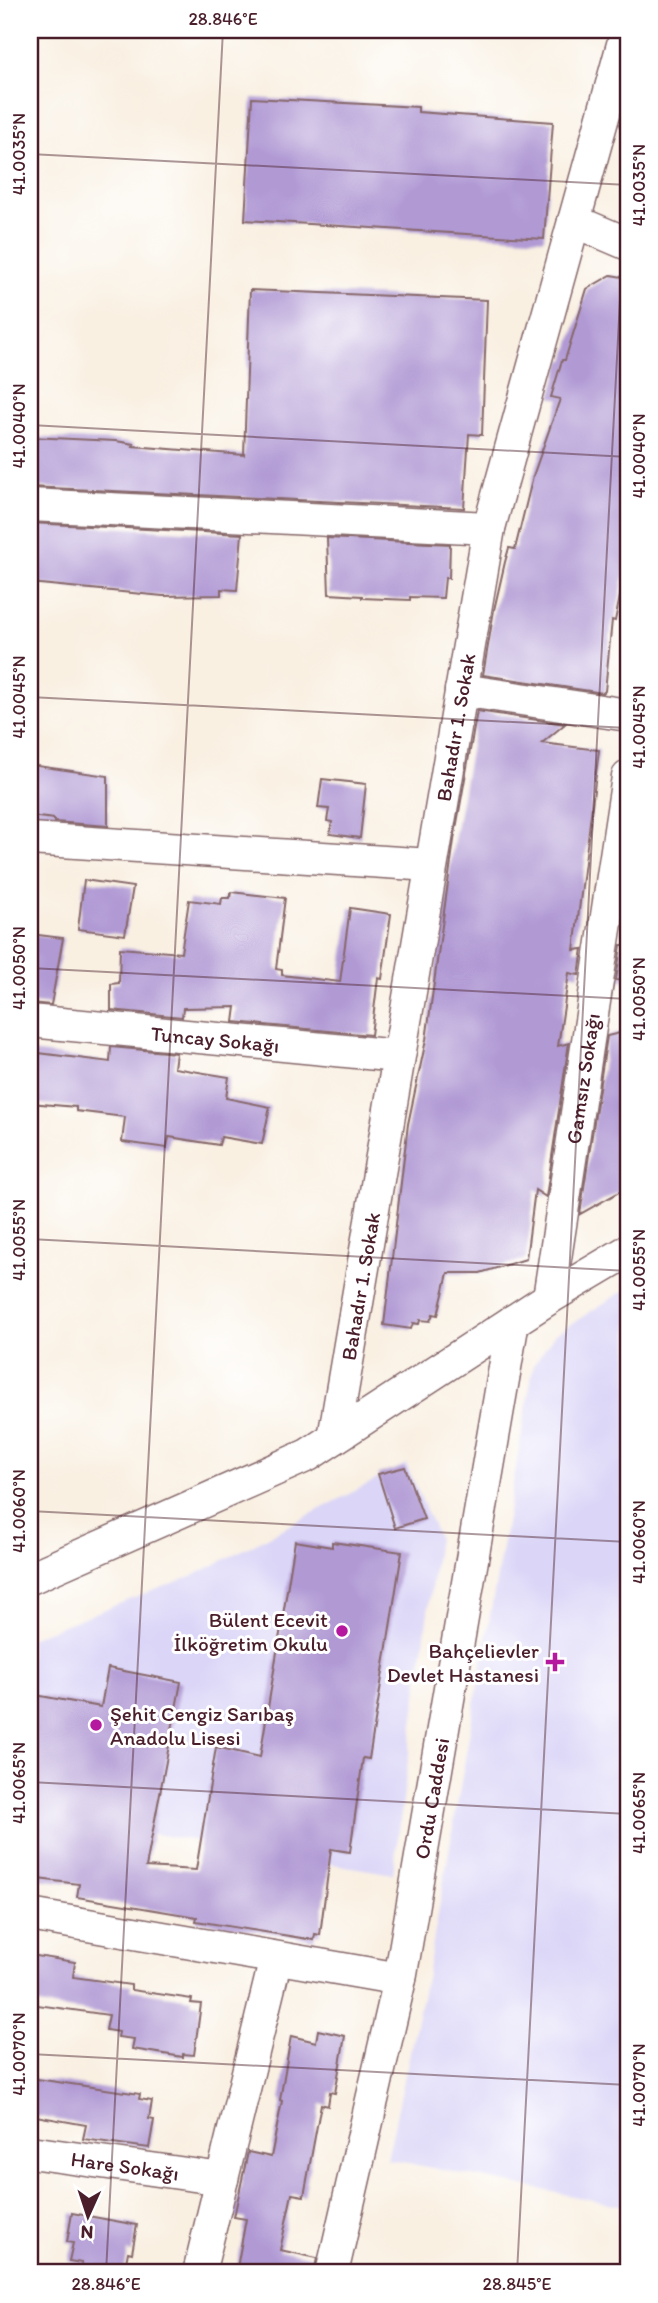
<svg xmlns="http://www.w3.org/2000/svg" width="658" height="2303" viewBox="0 0 658 2303" font-family="Itim,sans-serif">
	<rect width="100%" height="100%" fill="#fff"/>
	<filter id="ink" filterUnits="userSpaceOnUse"><feTurbulence type="fractalNoise" baseFrequency=".0143" numOctaves="2"/><feDisplacementMap in="SourceGraphic" scale="14" xChannelSelector="R" yChannelSelector="G"/><feConvolveMatrix kernelMatrix="1 2 1 2 8 2 1 2 1" color-interpolation-filters="sRGB"/></filter>
	<filter id="wash" filterUnits="userSpaceOnUse"><feTurbulence type="fractalNoise" baseFrequency=".00686" numOctaves="4" result="noise"/><feDisplacementMap in="SourceGraphic" scale="28" xChannelSelector="R" yChannelSelector="G"/><feGaussianBlur stdDeviation="1.57" result="paint"/><feColorMatrix in="noise" values="0 0 0 0 0 0 0 0 0 0 0 0 0 0 0 0 0 1.4 0 .05"/><feComposite in="paint" operator="in"/></filter>
	<g filter="url(#wash)">
		<rect width="100%" height="100%" fill="#f9f0e2"/>
		<g fill="#dbd6f7">
			<path d="M 628,1288 L 628,2207 L 387,2159 L 430,1960 L 534,1364 L 554,1335 Z"/>
			<path d="M 406,1464 L 438,1537 L 393,1874 L 30,1813 L 30,1638 L 197,1574 Z"/>
		</g>
		<g id="blocks">
			<g fill="#b19ad4">
				<path d="M 252,98 L 418,107 L 418,112 L 553,122 L 544,239 L 245,220 Z"/>
				<path d="M 611,275 L 628,278 L 628,557 L 615,621 L 612,620 L 605,691 L 603,693 L 483,675 L 494,610 L 505,562 L 509,548 L 515,549 L 533,476 L 560,399 L 551,397 L 562,360 L 565,360 L 587,289 Z"/>
				<path d="M 250,290 L 487,300 L 482,435 L 469,434 L 464,508 L 30,487 L 30,437 L 116,441 L 134,444 L 133,446 L 244,455 Z"/>
				<path d="M 30,523 L 242,534 L 237,590 L 221,589 L 221,595 L 163,596 L 30,583 Z"/>
				<path d="M 327,538 L 450,544 L 449,578 L 445,578 L 443,598 L 410,597 L 410,600 L 362,598 L 362,596 L 329,594 Z"/>
				<path d="M 477,711 L 565,724 L 542,743 L 599,750 L 574,950 L 583,949 L 579,975 L 569,973 L 558,1046 L 569,1043 L 546,1197 L 535,1190 L 526,1259 L 480,1273 L 448,1273 L 438,1315 L 433,1314 L 430,1321 L 420,1320 L 419,1324 L 413,1323 L 411,1329 L 384,1325 L 408,1124 L 426,1040 L 454,840 Z"/>
				<path d="M 30,765 L 108,776 L 108,826 L 54,822 L 54,819 L 30,816 Z"/>
				<path d="M 322,779 L 366,784 L 360,838 L 330,834 L 332,822 L 327,821 L 329,809 L 318,808 Z"/>
				<path d="M 84,880 L 133,887 L 125,935 L 78,929 Z"/>
				<path d="M 231,892 L 285,898 L 276,969 L 282,970 L 282,975 L 340,982 L 350,908 L 391,914 L 382,979 L 378,978 L 371,1035 L 234,1022 L 236,1007 L 183,1008 L 182,1017 L 111,1010 L 111,984 L 119,983 L 120,948 L 181,953 L 189,900 L 221,904 L 222,898 L 230,898 Z"/>
				<path d="M 30,934 L 63,938 L 51,1005 L 30,1003 Z"/>
				<path d="M 621,945 L 628,945 L 628,981 L 616,980 Z"/>
				<path d="M 628,1031 L 628,1187 L 580,1214 L 607,1036 Z"/>
				<path d="M 111,1047 L 176,1053 L 174,1068 L 229,1077 L 226,1098 L 270,1107 L 262,1144 L 221,1137 L 219,1145 L 169,1137 L 167,1148 L 122,1142 L 125,1117 L 76,1111 L 76,1107 L 30,1103 L 30,1052 L 110,1062 Z"/>
				<path d="M 405,1467 L 424,1519 L 395,1528 L 378,1474 Z"/>
				<path d="M 295,1541 L 332,1547 L 332,1542 L 402,1552 L 369,1759 L 363,1758 L 350,1852 L 331,1849 L 320,1935 L 315,1934 L 314,1940 L 196,1921 L 197,1917 L 77,1897 L 79,1884 L 30,1878 L 30,1694 L 101,1707 L 108,1668 L 181,1682 L 146,1867 L 196,1870 L 216,1747 L 260,1757 Z"/>
				<path d="M 30,1955 L 75,1962 L 73,1977 L 131,1985 L 131,1990 L 192,1999 L 191,2003 L 201,2004 L 194,2055 L 183,2054 L 183,2057 L 132,2049 L 134,2039 L 118,2037 L 119,2032 L 106,2030 L 109,2015 L 30,2004 Z"/>
				<path d="M 318,2030 L 345,2036 L 335,2093 L 330,2092 L 328,2106 L 321,2104 L 304,2196 L 292,2194 L 280,2250 L 317,2258 L 314,2273 L 236,2273 L 246,2219 L 234,2217 L 248,2152 L 271,2157 L 282,2101 L 280,2100 L 291,2036 L 316,2042 Z"/>
				<path d="M 30,2078 L 140,2094 L 139,2099 L 152,2101 L 149,2119 L 154,2120 L 149,2148 L 83,2139 L 86,2125 L 30,2115 Z"/>
				<path d="M 72,2213 L 137,2225 L 132,2253 L 128,2252 L 124,2273 L 81,2269 L 82,2263 L 69,2261 L 73,2243 L 67,2242 Z"/>
			</g>
		</g>
	</g>
	<g filter="url(#ink)">
		<use href="#blocks" fill-opacity="0" stroke="#87686b" stroke-width="2"/>
		<g fill="none" stroke-linecap="round" stroke-linejoin="round">
			<g stroke="#87686b" stroke-width="35">
				<g id="minor">
					<path d="M 574,221 L 628,244"/>
					<path d="M 30,505 L 489,528"/>
					<path d="M 461,690 L 628,715"/>
					<path d="M 30,839 L 431,865"/>
					<path id="s1" d="M 30,1021 L 398,1056"/>
					<path id="s2" d="M 549,1298 L 628,777"/>
					<path id="s3" d="M 334,1438 L 489,528 L 627,30"/>
					<path d="M 30,1578 L 308,1455 L 549,1298 L 628,1251"/>
					<path d="M 30,1915 L 400,1979"/>
					<path id="s4" d="M 30,2152 L 222,2179"/>
					<path d="M 199,2273 L 276,1958"/>
					<path id="s5" d="M 332,2273 L 400,1979 L 513,1321"/>
				</g>
			</g>
			<use href="#minor" stroke="#fff" stroke-width="32"/>
		</g>
	</g>
	<path fill="none" stroke="#4a1f2b" stroke-width="2" stroke-opacity="0.45" d="M 30,154 L 628,185M 30,425 L 628,457M 30,697 L 628,728M 30,968 L 628,999M 30,1239 L 628,1271M 30,1511 L 628,1542M 30,1782 L 628,1814M 30,2054 L 628,2085M 106,2273 L 223,30M 517,2273 L 628,147"/>
	<g fill="#b5179e" stroke="#fff" stroke-width="2.5">
		<circle cx="342" cy="1631" r="7"/>
		<path d="M551.5 1651.5h7v7h7v7h-7v7h-7v-7h-7v-7h7z"/>
		<circle cx="96" cy="1725" r="7"/>
	</g>
	<g text-anchor="middle" dominant-baseline="central" stroke-width="6" stroke-linejoin="round" paint-order="stroke">
		<g font-size="21" fill="#4a1f2b" stroke="#fff">
			<text stroke="none"><textPath href="#s3" startOffset="721">Bahadır 1. Sokak</textPath></text>
			<text stroke="none"><textPath href="#s1" startOffset="186">Tuncay Sokağı</textPath></text>
			<text stroke="none"><textPath href="#s2" startOffset="222">Gamsız Sokağı</textPath></text>
			<text stroke="none"><textPath href="#s3" startOffset="154">Bahadır 1. Sokak</textPath></text>
			<text stroke="none"><textPath href="#s5" startOffset="485">Ordu Caddesi</textPath></text>
			<text stroke="none"><textPath href="#s4" startOffset="96">Hare Sokağı</textPath></text>
		</g>
		<g font-size="21" fill="#4a1f2b" stroke="#fff" text-anchor="end">
			<text x="328" y="1619">Bülent Ecevit<tspan x="328" dy="24">İlköğretim Okulu</tspan></text>
			<text x="539" y="1650">Bahçelievler<tspan x="539" dy="24">Devlet Hastanesi</tspan></text>
			<text x="110" y="1713" text-anchor="start">Şehit Cengiz Sarıbaş<tspan x="110" dy="24">Anadolu Lisesi</tspan></text>
		</g>
	</g>
	<rect width="658" height="2303" fill="none" stroke="#fff" stroke-width="77"/>
	<g transform="translate(88 2216) rotate(183)" stroke="#ffffff" stroke-width="5" paint-order="stroke">
	<path d="M0-5L12 26L0 18L-12 26Z" fill="#4a1f2b"/>
	<text y="-10" font-size="19" font-weight="bold" text-anchor="middle" fill="#4a1f2b">N</text>
	</g>
	<rect x="38" y="38" width="582" height="2226" fill="none" stroke="#4a1f2b" stroke-width="2.5"/>
	<g font-size="18" text-anchor="middle" fill="#4a1f2b">
		<text x="223" y="25">28.846°E</text>
		<text transform="translate(19 154) rotate(-90)" y="6">41.0035°N</text>
		<text transform="translate(639 185) rotate(-90)" y="6">41.0035°N</text>
		<text transform="translate(19 426) rotate(-90)" y="6">41.0040°N</text>
		<text transform="translate(639 456) rotate(-90)" y="6">41.0040°N</text>
		<text transform="translate(19 697) rotate(-90)" y="6">41.0045°N</text>
		<text transform="translate(639 727) rotate(-90)" y="6">41.0045°N</text>
		<text transform="translate(19 968) rotate(-90)" y="6">41.0050°N</text>
		<text transform="translate(639 999) rotate(-90)" y="6">41.0050°N</text>
		<text transform="translate(19 1240) rotate(-90)" y="6">41.0055°N</text>
		<text transform="translate(639 1270) rotate(-90)" y="6">41.0055°N</text>
		<text transform="translate(19 1511) rotate(-90)" y="6">41.0060°N</text>
		<text transform="translate(639 1542) rotate(-90)" y="6">41.0060°N</text>
		<text transform="translate(19 1783) rotate(-90)" y="6">41.0065°N</text>
		<text transform="translate(639 1813) rotate(-90)" y="6">41.0065°N</text>
		<text transform="translate(19 2054) rotate(-90)" y="6">41.0070°N</text>
		<text transform="translate(639 2085) rotate(-90)" y="6">41.0070°N</text>
		<text x="106" y="2290">28.846°E</text>
		<text x="517" y="2290">28.845°E</text>
	</g>
</svg>
